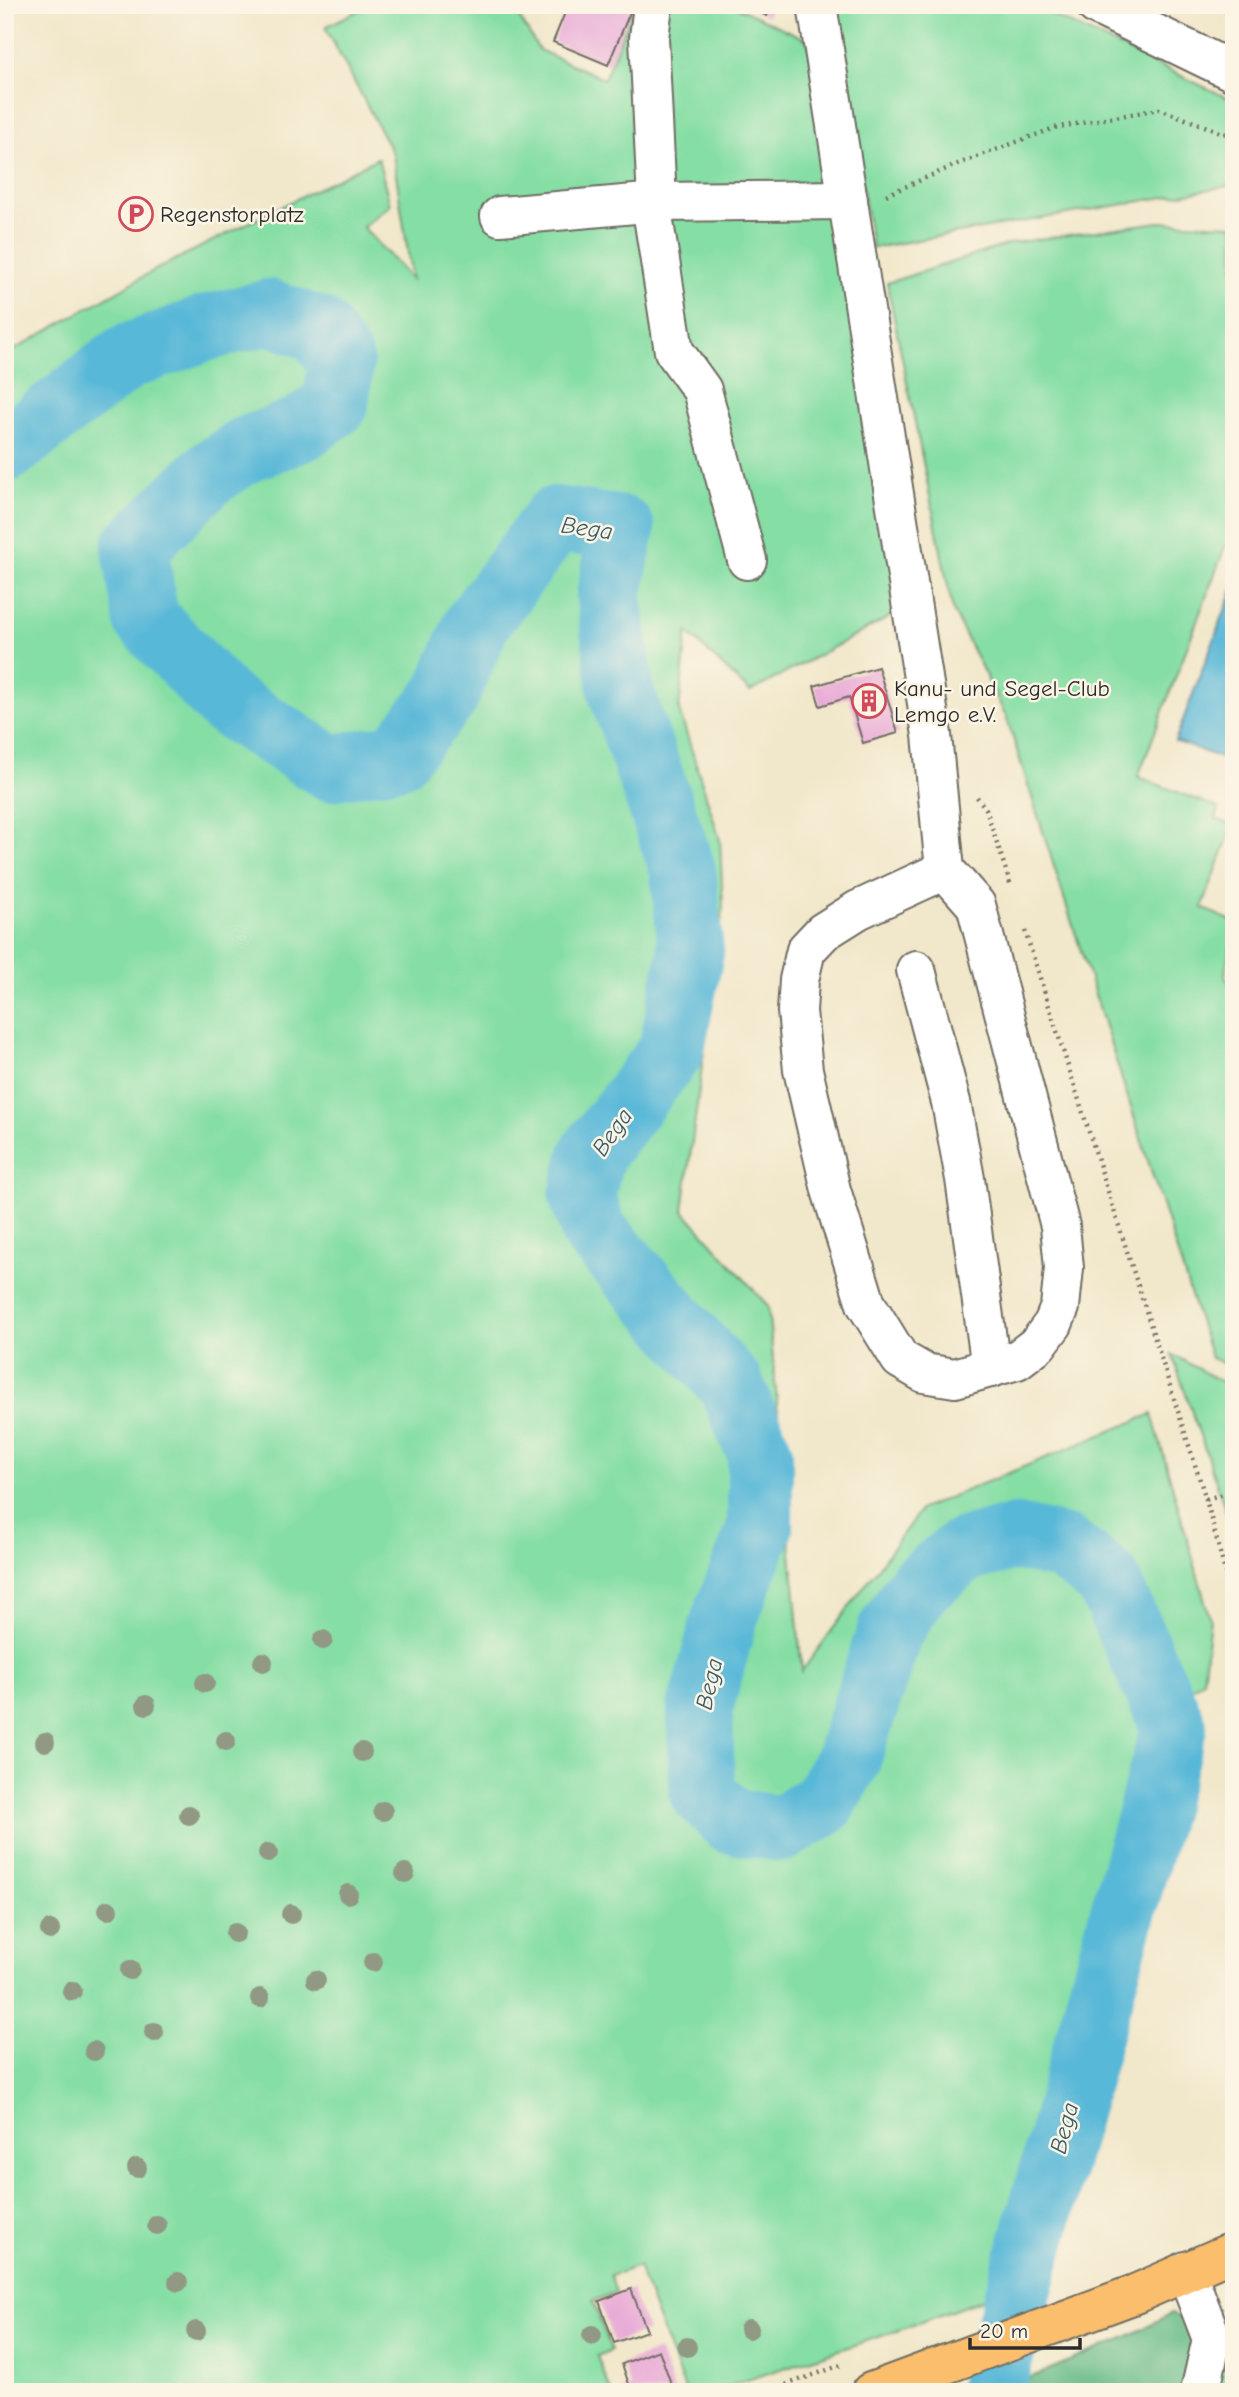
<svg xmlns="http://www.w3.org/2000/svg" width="1239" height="2397" viewBox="0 0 1239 2397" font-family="'Comic Neue',sans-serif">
	<rect width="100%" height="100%" fill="#fcf5e5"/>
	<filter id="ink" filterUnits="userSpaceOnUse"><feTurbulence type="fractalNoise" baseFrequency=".0143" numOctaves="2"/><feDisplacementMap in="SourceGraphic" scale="14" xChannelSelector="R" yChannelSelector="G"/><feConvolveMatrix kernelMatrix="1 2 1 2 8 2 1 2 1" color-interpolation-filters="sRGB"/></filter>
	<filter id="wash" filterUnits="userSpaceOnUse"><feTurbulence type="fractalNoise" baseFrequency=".00686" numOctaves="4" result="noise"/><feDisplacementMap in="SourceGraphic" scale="28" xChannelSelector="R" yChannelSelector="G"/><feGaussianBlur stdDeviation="1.57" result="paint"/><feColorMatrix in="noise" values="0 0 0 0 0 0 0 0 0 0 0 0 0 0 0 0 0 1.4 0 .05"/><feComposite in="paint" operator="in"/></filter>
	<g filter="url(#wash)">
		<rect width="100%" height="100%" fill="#f1e7ca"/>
		<g fill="#85dea4" stroke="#588468" stroke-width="2">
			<path d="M 369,5 L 512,5 L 539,50 L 604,79 L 635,5 L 732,5 L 808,40 L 903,610 L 750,692 L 687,632 L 679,710 L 720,840 L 723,908 L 683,1210 L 768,1306 L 802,1671 L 921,1509 L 1152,1414 L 1210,1619 L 1203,1680 L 1148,1719 L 1108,1847 L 992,2296 L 891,2333 L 710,2392 L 686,2392 L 638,2266 L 610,2276 L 616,2292 L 593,2301 L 611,2350 L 597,2356 L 611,2392 L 5,2392 L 5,355 L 155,270 L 378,158 L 390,205 L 363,227 L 412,280 L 393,154 L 325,27 Z"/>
			<path d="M 834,5 L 1031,5 L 1234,101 L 1234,185 L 872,248 Z"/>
			<path d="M 1159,222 L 1234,225 L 1234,523 L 1138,777 L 1219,808 L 1216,819 L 1233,825 L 1202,908 L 1234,922 C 1234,943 1227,955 1225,976 L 1234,989 L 1234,1368 L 1211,1358 L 1006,716 L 953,611 L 887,283 L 1012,243 Z"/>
			<path d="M 1172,1354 L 1234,1389 L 1234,1534 Z"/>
			<path d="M 1233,2286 L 1234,2392 L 1210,2392 Z"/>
		</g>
		<path fill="#6cbd8a" stroke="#4c745a" stroke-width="2" d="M 1172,2313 L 1191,2325 L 1196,2349 L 1184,2392 L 996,2392 L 1131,2335 Z"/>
		<path fill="#59b8d8" stroke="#427282" stroke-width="2" d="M 1234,587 L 1234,763 L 1175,741 Z"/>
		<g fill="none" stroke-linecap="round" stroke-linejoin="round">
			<path stroke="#59b8d8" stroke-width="66" d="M 5,450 L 127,357 L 206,328 L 269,312 L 319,330 L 341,362 L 336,404 L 301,429 L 247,449 L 208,475 L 135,547 L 146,619 L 226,703 L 330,768 L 397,756 L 446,696 L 477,623 L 555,519 L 622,529 L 609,597 L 621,692 L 683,870 L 691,952 L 671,1051 L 592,1154 L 582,1196 L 594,1231 L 731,1385 L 760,1454 L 760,1528 L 724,1620 L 700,1709 L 702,1792 L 731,1821 L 782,1829 L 823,1803 L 848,1759 L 890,1631 L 919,1586 L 964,1550 L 1016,1537 L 1065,1548 L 1107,1580 L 1174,1727 L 991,2392"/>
		</g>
		<g id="blocks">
			<g fill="#e9acd7">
				<path d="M 568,5 L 633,5 L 608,65 L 553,42 Z"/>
				<path d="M 743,5 L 772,5 L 767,16 Z"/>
				<path d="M 878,667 L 898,733 L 863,743 L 849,697 L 820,706 L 814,686 Z"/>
				<path d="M 631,2289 L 647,2331 L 614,2343 L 599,2301 Z"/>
				<path d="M 659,2350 L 674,2392 L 620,2392 L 630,2387 L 622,2364 Z"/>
			</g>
		</g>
	</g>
	<g filter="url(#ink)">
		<use href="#blocks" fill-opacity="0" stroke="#706d63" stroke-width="2"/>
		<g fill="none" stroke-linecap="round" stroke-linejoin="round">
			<g stroke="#706d63" stroke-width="42">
				<g id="minor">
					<path d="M 817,5 L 932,735 L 945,870 L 976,905 L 1060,1226 L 1064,1268 L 1060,1307 L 1053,1324 L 1038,1344 L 1017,1360 L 955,1378 L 924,1373 L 900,1359 L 866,1304 L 831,1190 L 803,1070 L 797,1011 L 799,980 L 806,950 L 823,932 L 858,910 L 945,870"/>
					<path d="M 1096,5 L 1234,72"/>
					<path d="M 657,202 L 848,200"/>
					<path d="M 651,203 L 674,351 L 702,390 L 747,560"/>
					<path d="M 500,216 L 657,202 L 649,38 L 653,5"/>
					<path d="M 916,970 L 951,1102 L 965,1179 L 991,1368"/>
					<path d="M 1186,2271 L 1212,2339 L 1200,2392"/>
				</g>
			</g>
			<g stroke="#706d63" stroke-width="42">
				<path id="major" d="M 871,2392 L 1135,2294 L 1234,2251"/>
			</g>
			<g stroke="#706d63" stroke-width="4.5" stroke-dasharray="2 5" stroke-linecap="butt">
				<path d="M 886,195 L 958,164 L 1054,128 L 1159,109 L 1234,137"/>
				<path d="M 977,797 L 986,809 L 1011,886"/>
				<path d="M 1025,931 L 1206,1499 L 1234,1606"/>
				<path d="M 1206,1499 L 1234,1491"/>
				<path d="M 766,2392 L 844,2364"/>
			</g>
			<use href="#minor" stroke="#fff" stroke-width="38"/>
			<use href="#major" stroke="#fabe6d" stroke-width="38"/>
		</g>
		<g fill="#919883">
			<circle cx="323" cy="1640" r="10"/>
			<circle cx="263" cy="1662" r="10"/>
			<circle cx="205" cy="1683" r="10"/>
			<circle cx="146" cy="1705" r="10"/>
			<circle cx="226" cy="1741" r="10"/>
			<circle cx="45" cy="1742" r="10"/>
			<circle cx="362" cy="1752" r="10"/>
			<circle cx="383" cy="1811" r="10"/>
			<circle cx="189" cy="1815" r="10"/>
			<circle cx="268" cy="1853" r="10"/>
			<circle cx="405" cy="1873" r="10"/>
			<circle cx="348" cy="1894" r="10"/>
			<circle cx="108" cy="1910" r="10"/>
			<circle cx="291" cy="1914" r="10"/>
			<circle cx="50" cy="1930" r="10"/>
			<circle cx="235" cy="1933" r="10"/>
			<circle cx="373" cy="1962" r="10"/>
			<circle cx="130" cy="1970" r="10"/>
			<circle cx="316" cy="1980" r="10"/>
			<circle cx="72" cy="1991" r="10"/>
			<circle cx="260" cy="1998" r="10"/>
			<circle cx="154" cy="2032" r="10"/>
			<circle cx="94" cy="2051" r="10"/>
			<circle cx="137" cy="2168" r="10"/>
			<circle cx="157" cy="2225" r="10"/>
			<circle cx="178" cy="2282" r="10"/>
			<circle cx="749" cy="2329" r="10"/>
			<circle cx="196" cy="2331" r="10"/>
			<circle cx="592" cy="2335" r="10"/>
			<circle cx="687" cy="2347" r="10"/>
		</g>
	</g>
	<defs>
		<g id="parking-ring" transform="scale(1.75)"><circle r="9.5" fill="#fcf5e5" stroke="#d1495b" stroke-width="1.5"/><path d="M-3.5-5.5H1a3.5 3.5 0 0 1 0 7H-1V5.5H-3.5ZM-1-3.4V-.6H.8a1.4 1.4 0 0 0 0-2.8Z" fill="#d1495b"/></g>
		<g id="building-ring" transform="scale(1.75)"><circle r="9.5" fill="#fcf5e5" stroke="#d1495b" stroke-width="1.5"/><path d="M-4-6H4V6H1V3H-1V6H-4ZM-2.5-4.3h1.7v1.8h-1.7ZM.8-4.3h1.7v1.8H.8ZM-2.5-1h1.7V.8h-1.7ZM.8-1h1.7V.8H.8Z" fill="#d1495b"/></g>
	</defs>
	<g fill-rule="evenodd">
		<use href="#parking-ring" x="136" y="214"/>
		<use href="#building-ring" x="869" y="701"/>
	</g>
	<g text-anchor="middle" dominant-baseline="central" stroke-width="5" stroke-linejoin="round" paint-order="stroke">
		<g font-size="23" fill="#2b2b2b" stroke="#fcf5e5" text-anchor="start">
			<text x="160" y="214">Regenstorplatz</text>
			<text x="894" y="688">Kanu- und Segel-Club<tspan x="894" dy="26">Lemgo e.V.</tspan></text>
		</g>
		<g font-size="24" font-style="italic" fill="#3b5c68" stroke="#fcf5e5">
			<text transform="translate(587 528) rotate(8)">Bega</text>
			<text transform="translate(612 1132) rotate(-55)">Bega</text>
			<text transform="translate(709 1684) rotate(-77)">Bega</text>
			<text transform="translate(1064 2128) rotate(-75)">Bega</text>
		</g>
	</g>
	<rect width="1239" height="2397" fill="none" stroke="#fcf5e5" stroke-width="28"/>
	<path d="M970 2338v10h110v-10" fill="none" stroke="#2b2b2b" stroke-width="3.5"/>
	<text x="980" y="2338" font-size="21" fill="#2b2b2b" stroke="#fcf5e5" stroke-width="5" paint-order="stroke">20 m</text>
</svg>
